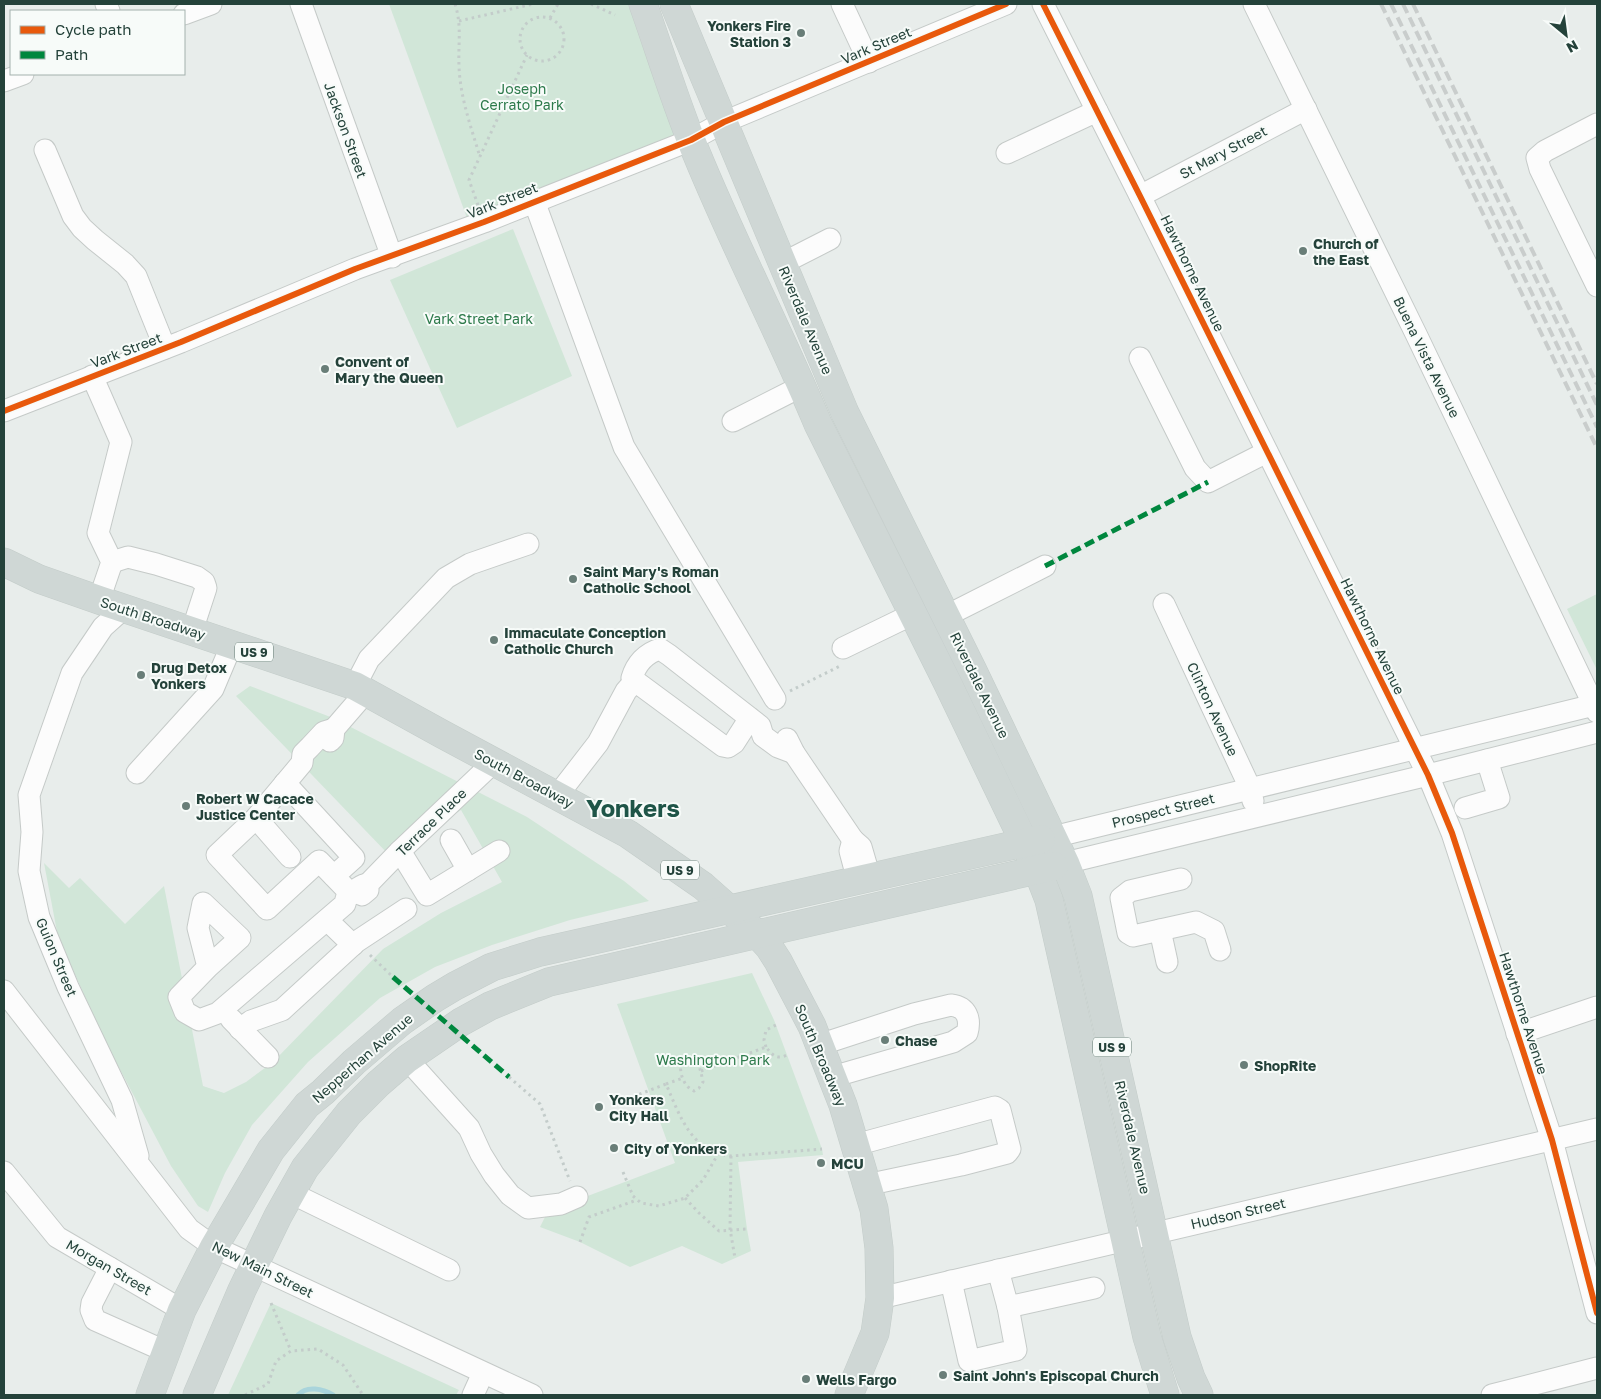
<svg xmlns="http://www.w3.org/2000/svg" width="1601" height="1399" viewBox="0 0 1601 1399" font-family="'Golos Text',sans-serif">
	<rect width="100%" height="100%" fill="#e8edeb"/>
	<g fill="#d1e6d8">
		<path d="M 389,4 L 637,4 L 688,131 L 467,218 Z"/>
		<path d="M 513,229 L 572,376 L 457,428 L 390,280 Z"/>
		<path d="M 1597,594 L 1597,670 L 1567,609 Z"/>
		<path d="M 250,686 L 333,718 L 527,817 L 624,881 L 649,901 L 570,920 L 492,945 L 435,967 L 380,998 L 308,1062 L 252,1125 L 225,1173 L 208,1212 L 198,1206 L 171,1166 L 106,1043 L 58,937 L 44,863 L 69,888 L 80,878 L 125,924 L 164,886 L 203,1086 L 224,1093 L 246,1082 L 273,1062 L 383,949 L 441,913 L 502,882 L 461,810 L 390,856 L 236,696 Z"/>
		<path d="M 752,973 L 774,1020 L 822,1149 L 823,1155 L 738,1162 L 747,1229 L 751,1251 L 722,1264 L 682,1246 L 630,1267 L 580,1242 L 540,1227 L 548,1211 L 675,1163 L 617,1004 Z"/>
		<path d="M 271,1303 L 459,1390 L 456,1395 L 228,1395 Z"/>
	</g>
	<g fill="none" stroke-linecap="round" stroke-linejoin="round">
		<path stroke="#a9d4db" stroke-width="5" d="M 298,1395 C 307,1385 323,1389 333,1395"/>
		<g stroke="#c5cac8" stroke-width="23">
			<g id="minor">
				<path d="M 106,4 L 109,11"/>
				<path d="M 301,4 L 392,257"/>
				<path d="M 842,4 L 869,62"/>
				<path d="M 1043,4 L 1140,196 L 1428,775 L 1452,833 L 1552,1140 L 1597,1313"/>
				<path d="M 1254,4 L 1416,334 L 1597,712"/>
				<path d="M 184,14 L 211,4"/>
				<path d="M 4,81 L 23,74"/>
				<path d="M 1597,124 L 1545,151 L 1537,158 L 1540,169 L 1597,286"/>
				<path d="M 45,150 L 73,216 L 82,228 L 95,240 L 125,264 L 136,276 L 165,348"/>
				<path d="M 1007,153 L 1097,111"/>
				<path d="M 1140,196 L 1306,109"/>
				<path d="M 534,201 L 624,447 L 775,699"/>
				<path d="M 783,263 L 830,239"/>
				<path d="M 1140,358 L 1195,468 L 1208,482 L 1267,452"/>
				<path d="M 92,376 L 121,442 L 98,533 L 112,562 L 99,600"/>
				<path d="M 4,411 L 181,342 L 355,269 L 484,222 L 691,140 L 724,122 L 1006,4"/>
				<path d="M 733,421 L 802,386"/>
				<path d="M 112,562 L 128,557 L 156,564 L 197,577 L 204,582 L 206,588 L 192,631"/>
				<path d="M 1164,604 L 1250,788 L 1253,801"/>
				<path d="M 123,609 L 103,627 L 72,673 L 29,795 L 32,832 L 29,871 L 39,917 L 68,987 L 122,1100 L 138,1156"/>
				<path d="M 946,616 L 1045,566"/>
				<path d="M 843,648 L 913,614"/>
				<path d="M 355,686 L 369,659 L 446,578 L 470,564 L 528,544"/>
				<path d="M 750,718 L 734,743 L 728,747 L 723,746 L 635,681 L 632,678 C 636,664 646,653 660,649 L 669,655 L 760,726 L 763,736 L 778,747 L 794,753"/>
				<path d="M 334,729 L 324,732 L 310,747 L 303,754 L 302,763 L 256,818 L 217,855 L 267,909 L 319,861 L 351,894"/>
				<path d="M 787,739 L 794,753 L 853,840"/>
				<path d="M 330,741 L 333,738 L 334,729 L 366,692"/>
				<path d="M 137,773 L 213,689 L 232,644"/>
				<path d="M 285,783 L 354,858 L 334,876"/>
				<path d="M 557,796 L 598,743 L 626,691 L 635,681"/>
				<path d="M 1465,808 L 1499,798 L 1487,760"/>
				<path d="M 256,818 L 290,857"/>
				<path d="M 1053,837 L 1594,705"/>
				<path d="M 451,840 L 468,870"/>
				<path d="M 400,851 L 427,895 L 499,851"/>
				<path d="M 1065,863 L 1428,775 L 1597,732"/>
				<path d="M 1181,879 L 1130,891 L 1121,898 L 1128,933 L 1133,936 L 1196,922 L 1214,931 L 1220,950"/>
				<path d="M 858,881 L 850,851 L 853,840 L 861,847 L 870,878"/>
				<path d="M 362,895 L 368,890 L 368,884 L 400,851 L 494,762"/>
				<path d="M 327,920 L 353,945"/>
				<path d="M 1160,930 L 1167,962"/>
				<path d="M 208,967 L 198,928 L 203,903 L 240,938 L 208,967 L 179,997 L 185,1012 L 199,1020 L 218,1013 L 345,904 L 346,899 C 353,893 359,885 368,884"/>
				<path d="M 4,991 L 189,1229 L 214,1247 L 532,1395"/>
				<path d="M 231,1019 L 268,1057"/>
				<path d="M 240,1029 L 251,1021 L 282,1010 L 356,942 L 406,909"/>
				<path d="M 1517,1034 L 1597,1007"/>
				<path d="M 819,1045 L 914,1014 L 951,1005 C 967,1007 971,1019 967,1033 L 953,1042 L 832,1077"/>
				<path d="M 407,1059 L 469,1128 L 481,1154 L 494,1175 L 510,1195 L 528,1208 L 561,1204 L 577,1197"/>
				<path d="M 855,1145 L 995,1107 L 1000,1110 L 1010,1149 L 1007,1153 L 961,1165 L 866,1185"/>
				<path d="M 4,1172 L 57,1237 L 182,1310"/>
				<path d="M 291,1193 L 449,1270"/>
				<path d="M 110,1268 L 92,1303 L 91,1310 L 95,1320 L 167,1352"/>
				<path d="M 998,1270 L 1008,1307 L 1094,1288"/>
				<path d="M 951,1281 L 969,1361 L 1016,1350 L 1008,1307"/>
				<path d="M 880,1298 L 1597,1129"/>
				<path d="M 473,1395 L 483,1373"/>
				<path d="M 1492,1395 L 1597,1368"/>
			</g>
		</g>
		<g stroke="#c3ccc9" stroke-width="29">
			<g id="major">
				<path d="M 643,4 C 659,49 673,95 691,140 C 729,236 778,328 818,424 L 947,682 L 1037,869 L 1049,900 L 1147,1337 L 1165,1395"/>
				<path d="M 674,4 L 845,413 L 973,671 L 1065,863 L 1078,896 L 1177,1337 L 1191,1378 L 1199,1395"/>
				<path d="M 4,562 L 39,579 L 99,600 L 355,686 L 442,734 L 628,834 L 703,886 L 757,934 L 769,947 L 778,961 L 812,1026 L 843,1105 L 874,1209 L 879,1248 L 880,1298 L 875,1333 L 849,1395"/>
				<path d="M 150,1395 L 182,1310 L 214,1247 L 271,1150 L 307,1105 L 323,1092 L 354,1062 L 402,1021 L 435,998 L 455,986 L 492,967 L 540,952 L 1041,839"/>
				<path d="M 197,1395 L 242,1290 L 278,1216 L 305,1168 L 349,1113 L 378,1084 L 407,1059 L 461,1022 L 490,1006 L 549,982 L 1054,866"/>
			</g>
		</g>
		<g stroke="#c3ccca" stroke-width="3" stroke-dasharray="2.5 4" stroke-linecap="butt">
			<path d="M 455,4 C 462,25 458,44 459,66 C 460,97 471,127 480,157"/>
			<path d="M 591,4 L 615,15"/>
			<circle cx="542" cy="39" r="22"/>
			<path d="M 550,18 L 558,4"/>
			<path d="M 459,21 L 533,4"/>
			<path d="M 478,205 L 469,180 L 527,55"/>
			<path d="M 790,691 L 840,666"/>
			<path d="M 370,955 L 393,977"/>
			<path d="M 766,1047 L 764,1040 L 766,1030 L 776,1025"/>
			<path d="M 692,1058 C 700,1064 701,1072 703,1082 L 699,1088 L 694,1091 C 684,1087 679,1073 681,1063 L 686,1059 Z"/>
			<path d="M 701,1071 L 766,1047 C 772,1055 777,1060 787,1055"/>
			<path d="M 509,1077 L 540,1104 L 570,1181"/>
			<path d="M 666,1084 L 683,1078"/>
			<path d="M 627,1099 L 666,1084 C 680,1116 691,1152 731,1156 L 822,1149"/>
			<path d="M 731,1156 L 730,1229 L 735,1258"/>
			<path d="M 623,1172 L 633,1196 L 641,1203 L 659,1206 L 685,1198 L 703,1180 L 718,1154"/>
			<path d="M 685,1198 L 699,1213 L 719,1231 L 747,1229"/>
			<path d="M 580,1242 L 589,1217 L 637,1200"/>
			<path d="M 271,1303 L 291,1351"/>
			<path d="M 245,1395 L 268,1384 L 276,1361 L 291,1351 L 318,1349 L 343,1365 L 363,1395"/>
		</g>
		<use href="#minor" stroke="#fcfcfc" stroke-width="21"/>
		<use href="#major" stroke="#cfd7d5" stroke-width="28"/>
		<g stroke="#c9cdcc" stroke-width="4" stroke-dasharray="10 5" stroke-linecap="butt">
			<path d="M 1381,4 L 1597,448"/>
			<path d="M 1391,4 L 1597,427"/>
			<path d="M 1403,4 L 1597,405"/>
			<path d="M 1413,4 L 1597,384"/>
		</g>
		<g stroke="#00873e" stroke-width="5" stroke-dasharray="10 5" stroke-linecap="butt">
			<path d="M 1045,566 L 1208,482"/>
			<path d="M 393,977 L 509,1077"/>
		</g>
		<g stroke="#f7fbf9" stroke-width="9">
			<g id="cycleway">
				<path d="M 1043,4 L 1140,196 L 1428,775 L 1452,833 L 1552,1140 L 1597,1313"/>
				<path d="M 4,411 L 181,342 L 355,269 L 484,222 L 691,140 L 724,122 L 1006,4"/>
			</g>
		</g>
		<use href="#cycleway" stroke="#e8590c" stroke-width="6"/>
	</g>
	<g fill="#697e78" stroke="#f7fbf9" stroke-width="2">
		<circle cx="801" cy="33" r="5"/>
		<circle cx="1303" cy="251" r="5"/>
		<circle cx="325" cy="369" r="5"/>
		<circle cx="573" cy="579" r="5"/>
		<circle cx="494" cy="640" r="5"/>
		<circle cx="141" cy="675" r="5"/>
		<circle cx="186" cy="806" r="5"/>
		<circle cx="885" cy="1040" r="5"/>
		<circle cx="1244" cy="1065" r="5"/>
		<circle cx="599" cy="1107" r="5"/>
		<circle cx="614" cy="1148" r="5"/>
		<circle cx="821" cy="1163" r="5"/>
		<circle cx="943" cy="1375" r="5"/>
		<circle cx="806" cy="1379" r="5"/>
	</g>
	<g text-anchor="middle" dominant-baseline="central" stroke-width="4" stroke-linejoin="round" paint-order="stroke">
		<g fill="#f7fbf9" stroke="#637a73" stroke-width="1">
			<rect x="235" y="642.5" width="38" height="19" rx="4"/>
			<rect x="661" y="860.5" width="38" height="19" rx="4"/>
			<rect x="1093" y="1037.5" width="38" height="19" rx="4"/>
		</g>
		<g font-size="12" font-weight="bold" fill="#24423a">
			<text x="254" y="652">US 9</text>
			<text x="680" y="870">US 9</text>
			<text x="1112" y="1047">US 9</text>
		</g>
		<g font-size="14" font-weight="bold" fill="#24423a" stroke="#f7fbf9" text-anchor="start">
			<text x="791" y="25" text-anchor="end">Yonkers Fire<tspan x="791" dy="16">Station 3</tspan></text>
			<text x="1313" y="243">Church of<tspan x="1313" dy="16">the East</tspan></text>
			<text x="335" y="361">Convent of<tspan x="335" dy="16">Mary the Queen</tspan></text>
			<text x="583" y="571">Saint Mary's Roman<tspan x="583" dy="16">Catholic School</tspan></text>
			<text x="504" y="632">Immaculate Conception<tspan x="504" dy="16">Catholic Church</tspan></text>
			<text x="151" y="667">Drug Detox<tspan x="151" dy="16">Yonkers</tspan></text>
			<text x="196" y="798">Robert W Cacace<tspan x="196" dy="16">Justice Center</tspan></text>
			<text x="895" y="1040">Chase</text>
			<text x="1254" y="1065">ShopRite</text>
			<text x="609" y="1099">Yonkers<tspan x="609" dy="16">City Hall</tspan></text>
			<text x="624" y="1148">City of Yonkers</text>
			<text x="831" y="1163">MCU</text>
			<text x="953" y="1375">Saint John's Episcopal Church</text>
			<text x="816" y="1379">Wells Fargo</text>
		</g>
		<g font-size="14" fill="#24423a" stroke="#f7fbf9">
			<text transform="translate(876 45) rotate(-23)">Vark Street</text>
			<text transform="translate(346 130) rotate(70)">Jackson Street</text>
			<text transform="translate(1223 152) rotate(-28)">St Mary Street</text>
			<text transform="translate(502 200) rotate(-22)">Vark Street</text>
			<text transform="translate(1193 273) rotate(64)">Hawthorne Avenue</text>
			<text transform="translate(806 320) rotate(67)">Riverdale Avenue</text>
			<text transform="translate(126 350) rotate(-21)">Vark Street</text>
			<text transform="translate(1427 357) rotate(64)">Buena Vista Avenue</text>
			<text transform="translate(153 618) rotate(18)">South Broadway</text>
			<text transform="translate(1373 636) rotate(64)">Hawthorne Avenue</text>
			<text transform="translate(980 685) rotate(64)">Riverdale Avenue</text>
			<text transform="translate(1213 709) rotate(65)">Clinton Avenue</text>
			<text transform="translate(524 778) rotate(28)">South Broadway</text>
			<text transform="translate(1163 810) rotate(-14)">Prospect Street</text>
			<text transform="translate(431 822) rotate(-44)">Terrace Place</text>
			<text transform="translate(57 957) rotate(67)">Guion Street</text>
			<text transform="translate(1524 1013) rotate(72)">Hawthorne Avenue</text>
			<text transform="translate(821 1055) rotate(67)">South Broadway</text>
			<text transform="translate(362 1058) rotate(-41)">Nepperhan Avenue</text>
			<text transform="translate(1133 1137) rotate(77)">Riverdale Avenue</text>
			<text transform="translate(1238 1213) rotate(-13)">Hudson Street</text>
			<text transform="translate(109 1267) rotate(30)">Morgan Street</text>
			<text transform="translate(263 1269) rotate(26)">New Main Street</text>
		</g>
		<g font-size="14" fill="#2d7a4b" stroke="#f7fbf9">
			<text x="522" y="88">Joseph<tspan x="522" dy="16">Cerrato Park</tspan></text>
			<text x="479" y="318">Vark Street Park</text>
			<text x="713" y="1059">Washington Park</text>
		</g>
		<g font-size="24" font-weight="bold" fill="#1f5548" stroke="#f7fbf9">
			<text x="633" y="807">Yonkers</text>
		</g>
	</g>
	<rect width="1601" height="1399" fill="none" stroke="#24423a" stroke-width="10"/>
	<rect x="10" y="10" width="175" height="65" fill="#f7fbf9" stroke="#a3b1ad"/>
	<rect x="20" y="26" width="25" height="8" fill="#e8590c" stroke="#a3b1ad"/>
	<text x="55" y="35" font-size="15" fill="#24423a">Cycle path</text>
	<rect x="20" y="51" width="25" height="8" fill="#00873e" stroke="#a3b1ad"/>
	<text x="55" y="60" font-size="15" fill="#24423a">Path</text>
	<g transform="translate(1566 35) rotate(151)" stroke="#f7fbf9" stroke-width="4" paint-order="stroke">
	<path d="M0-4L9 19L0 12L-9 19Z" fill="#24423a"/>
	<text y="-8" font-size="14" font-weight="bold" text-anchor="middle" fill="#24423a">N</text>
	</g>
</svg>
